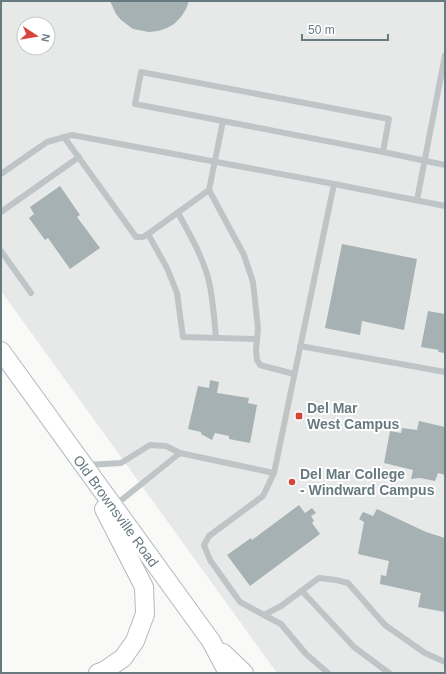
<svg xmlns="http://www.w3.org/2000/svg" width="446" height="674" viewBox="0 0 446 674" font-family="Helvetica,sans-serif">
	<rect width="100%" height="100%" fill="#f9f9f8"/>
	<path fill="#e7e9e8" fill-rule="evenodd" d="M 1,1 L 445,1 L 445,673 L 277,673 L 1,291 ZM 24,24 L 48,24 L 48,48 L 24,48 Z"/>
	<g fill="#a6b1b4">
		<path d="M 110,1 L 189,1 L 186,9 L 181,17 L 174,24 L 167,28 L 158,31 L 149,32 L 133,29 L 121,20 L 116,14 Z"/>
		<path d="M 60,186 L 80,215 L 77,217 L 100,248 L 70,269 L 48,238 L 45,240 L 29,218 L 34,214 L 30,207 Z"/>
		<path d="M 342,244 L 417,259 L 404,330 L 362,321 L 360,335 L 325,328 Z"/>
		<path d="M 428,311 L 445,314 L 445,353 L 438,352 L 439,350 L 421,347 Z"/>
		<path d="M 210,380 L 219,382 L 217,393 L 249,398 L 248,403 L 257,405 L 250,443 L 229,439 L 229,436 L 215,433 L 212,440 L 201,434 L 201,432 L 188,429 L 198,386 L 209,388 Z"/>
		<path d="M 419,421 L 445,427 L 445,475 L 438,473 L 435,481 L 420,478 L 411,479 L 413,470 L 384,463 L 390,431 L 401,433 L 402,428 L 417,430 Z"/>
		<path d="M 299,505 L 305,513 L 312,508 L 316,513 L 311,516 L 314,521 L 312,523 L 320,534 L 250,586 L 227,555 L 251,538 L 252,540 Z"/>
		<path d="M 377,509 L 426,532 L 445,538 L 445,612 L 418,607 L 421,593 L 380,584 L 381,575 L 386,576 L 389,561 L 358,554 L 364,522 L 359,519 L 363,512 L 373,516 Z"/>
	</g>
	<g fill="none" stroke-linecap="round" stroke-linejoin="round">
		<g stroke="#b2b9bc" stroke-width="20">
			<g id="secondary">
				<path d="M 1,351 L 211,641 L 228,673"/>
				<path d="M 223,653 L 244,673"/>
				<path d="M 98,673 L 104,671 L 123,658 L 135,641 L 145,614 L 144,587 L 104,509"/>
			</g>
		</g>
		<g stroke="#bfc5c7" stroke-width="6">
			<path d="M 223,121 L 209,190 L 244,255 L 253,282 L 258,328 L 256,350 L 257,360 L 260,365 L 294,374"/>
			<path d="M 64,137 L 136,237 L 143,237 L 148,234 L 209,190"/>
			<path d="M 383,152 L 389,119 L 141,72 L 135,104 L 383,152 L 445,165"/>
			<path d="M 1,174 L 47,142 L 72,135 L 334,184 L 274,473 L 180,453 L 114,506"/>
			<path d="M 334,184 L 445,206"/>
			<path d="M 417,200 L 445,55"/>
			<path d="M 1,212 L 79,157"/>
			<path d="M 178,213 C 189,233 200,252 207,274 C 213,294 214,317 216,338"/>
			<path d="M 148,234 L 167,268 L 177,293 L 183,337 L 257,339"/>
			<path d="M 1,251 L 31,293"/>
			<path d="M 300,346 L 445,372"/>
			<path d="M 87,465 L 121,463 L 150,445 L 166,446 L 180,453"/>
			<path d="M 274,473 L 263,496 L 209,536 L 204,545 L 210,560 L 240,602 L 264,615 L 281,606 L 319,578 L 336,580 L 348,583 L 385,625 L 425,653 L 445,662"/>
			<path d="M 302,591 L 354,647 L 389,673"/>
			<path d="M 264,615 L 281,624 L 306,654 L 328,673"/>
		</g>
		<use href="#secondary" stroke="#fff" stroke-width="18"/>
	</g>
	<g fill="#d6443b" stroke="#fff" stroke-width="1.5">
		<rect x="295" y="412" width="8" height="8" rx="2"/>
		<circle cx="292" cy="482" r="4"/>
	</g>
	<g text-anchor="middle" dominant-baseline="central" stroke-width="4" stroke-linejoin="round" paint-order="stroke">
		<g font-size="14" font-weight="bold" fill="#667a80" stroke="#fff" text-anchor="start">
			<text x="307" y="408">Del Mar<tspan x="307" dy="16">West Campus</tspan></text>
			<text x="300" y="474">Del Mar College<tspan x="300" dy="16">- Windward Campus</tspan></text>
		</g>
		<g font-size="14" fill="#667a80" stroke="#fff">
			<text transform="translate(116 511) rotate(54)">Old Brownsville Road</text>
		</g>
	</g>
	<rect width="446" height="674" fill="none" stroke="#667a80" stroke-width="4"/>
	<g transform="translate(36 36) rotate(102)"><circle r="19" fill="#ffffff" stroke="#c2cacc"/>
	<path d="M0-3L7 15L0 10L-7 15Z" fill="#d6443b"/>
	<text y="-6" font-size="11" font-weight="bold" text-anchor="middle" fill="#667a80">N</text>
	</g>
	<path d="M302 34v6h86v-6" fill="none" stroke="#667a80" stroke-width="2"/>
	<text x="308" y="34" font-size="12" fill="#667a80" stroke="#ffffff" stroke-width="3" paint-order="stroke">50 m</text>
</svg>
